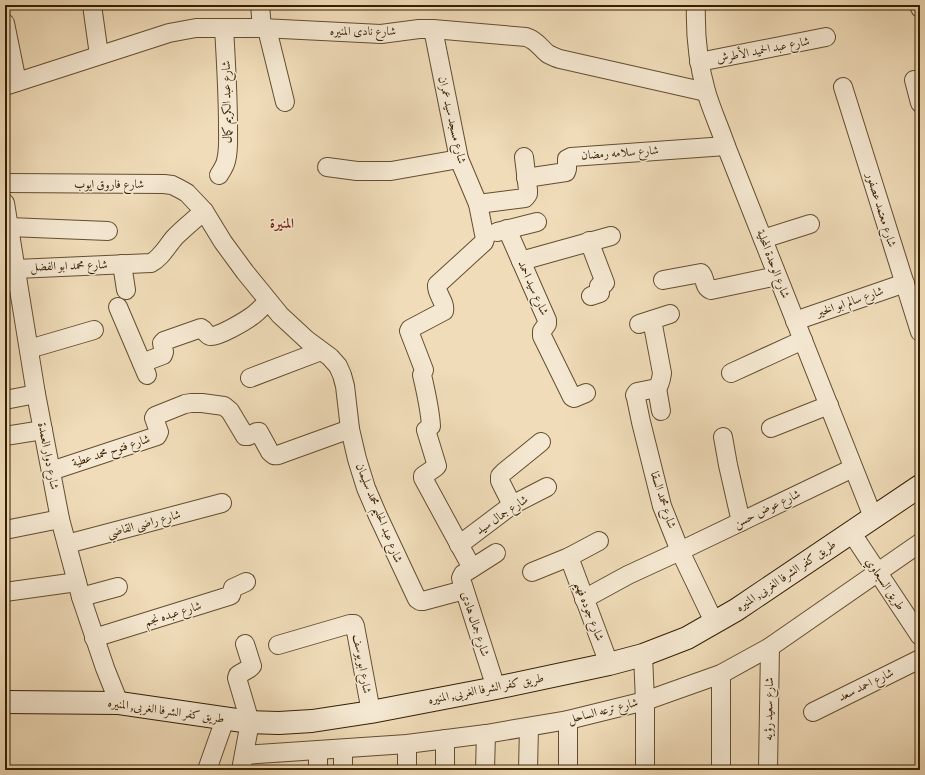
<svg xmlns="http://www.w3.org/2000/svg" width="925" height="775" viewBox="0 0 925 775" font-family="'IM FELL Double Pica',Amiri,serif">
	<rect width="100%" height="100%" fill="#f0dcb9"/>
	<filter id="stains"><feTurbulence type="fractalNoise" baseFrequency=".005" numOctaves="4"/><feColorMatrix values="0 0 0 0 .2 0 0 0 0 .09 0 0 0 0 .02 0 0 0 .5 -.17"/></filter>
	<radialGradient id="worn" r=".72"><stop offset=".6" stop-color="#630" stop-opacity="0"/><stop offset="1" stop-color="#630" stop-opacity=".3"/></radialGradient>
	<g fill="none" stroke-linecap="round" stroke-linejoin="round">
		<g stroke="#634e2f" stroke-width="20">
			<g id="street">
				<path d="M 92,5 L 99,55"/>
				<path d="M 260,5 L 262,28"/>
				<path d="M 696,5 C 695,34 698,63 706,91 C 711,109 720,128 726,146 L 873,517"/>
				<path d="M 919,5 L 920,8"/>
				<path d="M 5,23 L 17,82"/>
				<path d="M 267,29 L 285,102"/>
				<path d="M 433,29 L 459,159 L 478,204 L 485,239 L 484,242 L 437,285 C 436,294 446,302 444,311 L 410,329 L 409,331 L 424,370 L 422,375 C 426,392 430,409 431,426 L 426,430 L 437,466 L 436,467 L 423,476 L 423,478 L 472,568"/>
				<path d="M 699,62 L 826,37"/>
				<path d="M 914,80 L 920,103"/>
				<path d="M 5,86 L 169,33 L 196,28 L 262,28 L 381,34 L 419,29 L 433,29 L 526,37 C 538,41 539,47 548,54 C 552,56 556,58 560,59 L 706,92"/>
				<path d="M 843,87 L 920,332"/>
				<path d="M 327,167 L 357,171 L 391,171 L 459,159"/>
				<path d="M 219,175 C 222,170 225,166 226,161 C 229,150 228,138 228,127 C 228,94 226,61 224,28"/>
				<path d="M 526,178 L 566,172 L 567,169 L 567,159 L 571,157 L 726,146"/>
				<path d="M 5,183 L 164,184 L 172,185 L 180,189 L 187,193 L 204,211 L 223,242 L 245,272 L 280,315 L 307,340 L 330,357 L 338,366 L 342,375 L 345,386 L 350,429 L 357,459 L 366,488 L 378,516 L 417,599 L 420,601 L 423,601 L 464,590"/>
				<path d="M 5,203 L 36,394 L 60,519 L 81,597 L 105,668 L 119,703"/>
				<path d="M 478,204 L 525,198 L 528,194 L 528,190 L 524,157"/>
				<path d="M 9,227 L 108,231"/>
				<path d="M 507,229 L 547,320 L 547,324 L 542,331 L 542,336 L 572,397 L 574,398 L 586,393"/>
				<path d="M 497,232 L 537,222"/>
				<path d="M 763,239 L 810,224"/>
				<path d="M 589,241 L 605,283 L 604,284 L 599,286 L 600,293 L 591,296"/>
				<path d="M 521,261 L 611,236"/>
				<path d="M 122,264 L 126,290"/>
				<path d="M 16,269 L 151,263 C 161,258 167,246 175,237 C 184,228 194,220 204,211"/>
				<path d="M 663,280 L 701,273 C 706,278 703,287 711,290 L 777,276"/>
				<path d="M 118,307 L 147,375"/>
				<path d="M 652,320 L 662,373 C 661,379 661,383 657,388 L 637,392 L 635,395 L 636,398 L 641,422 L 662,506 L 680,551 L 714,622"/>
				<path d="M 795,321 L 905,283"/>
				<path d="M 639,324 L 670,314"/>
				<path d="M 29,349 L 94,330"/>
				<path d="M 142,363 L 163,355 L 164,352 L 162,343 L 164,341 L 201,328 C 205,330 205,334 210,336 C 217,338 245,321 252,316 C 258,312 263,306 268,301"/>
				<path d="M 731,373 L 803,340"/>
				<path d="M 250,378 L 321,351"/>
				<path d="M 657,388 L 661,411"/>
				<path d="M 5,400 L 36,394"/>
				<path d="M 771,428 L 829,405"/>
				<path d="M 5,436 L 43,430"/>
				<path d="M 723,437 L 728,465 L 741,522"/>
				<path d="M 51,471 L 157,436 L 159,432 L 154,418 L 155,416 L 185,404 L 191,403 L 202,403 L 224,406 L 230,411 L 245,436 L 248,436 L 257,432 L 259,432 L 270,452 C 273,455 274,456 278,455 L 350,429"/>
				<path d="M 512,505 L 500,481 L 500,476 L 504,472 L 541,442"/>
				<path d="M 5,530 L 60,519"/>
				<path d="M 851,532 L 920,636"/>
				<path d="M 67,544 L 222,503"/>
				<path d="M 459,545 L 512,505 L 547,487"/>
				<path d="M 569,557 L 609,664"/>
				<path d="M 532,572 L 569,557 L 599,541"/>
				<path d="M 5,592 L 77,582"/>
				<path d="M 81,597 L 118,587"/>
				<path d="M 584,599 L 628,575 L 680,551 L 853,468"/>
				<path d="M 94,638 L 229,596 L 231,595 L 233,588 L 246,582"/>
				<path d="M 278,645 L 350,624 L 354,624 L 355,626 L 371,712"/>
				<path d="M 643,655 L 645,701 L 645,770"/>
				<path d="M 496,688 L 462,582 L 461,578 L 463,574 L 496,553"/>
				<path d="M 813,712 L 920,659"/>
				<path d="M 343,749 L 343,770"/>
				<path d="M 244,755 L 407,744 L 486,734 L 568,720 L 645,701 L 721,674 L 770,647 L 920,543"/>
				<path d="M 207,770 L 225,719"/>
				<path d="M 241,770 L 250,722 L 237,678 L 238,675 L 250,668 L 252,666 L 245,644"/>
				<path d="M 318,770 L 318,751"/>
				<path d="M 407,770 L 407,744"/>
				<path d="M 445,770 L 445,739"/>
				<path d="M 485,770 L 486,734"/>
				<path d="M 528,770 L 529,727"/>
				<path d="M 568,770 L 568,720"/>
				<path d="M 721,770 L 721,674"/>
				<path d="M 768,770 L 770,647"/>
			</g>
		</g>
		<g stroke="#341f01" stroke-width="24">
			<path id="secondary" d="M 5,702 L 119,703 L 250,722 L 279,723 L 312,721 L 371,712 L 496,688 L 609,664 L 643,655 L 687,638 L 736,610 L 920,486"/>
		</g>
		<use href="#street" stroke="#f5e8d2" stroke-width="18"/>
		<use href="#secondary" stroke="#f5e8d2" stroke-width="22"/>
	</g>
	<g text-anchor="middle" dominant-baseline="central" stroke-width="3" stroke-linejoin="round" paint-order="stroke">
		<g font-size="12" fill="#341f01" stroke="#f5e8d2">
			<text x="363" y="31">شارع نادى المنيره</text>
			<text transform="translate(763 50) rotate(-11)">شارع عبد الحميد الأطرش</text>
			<text transform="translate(227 102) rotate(-91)">شارع عبد الكريم كمال</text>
			<text transform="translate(452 120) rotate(77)">شارع مسجد سيد عمران</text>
			<text transform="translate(620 153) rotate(-4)">شارع سلامه رمضان</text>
			<text x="109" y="184">شارع فاروق ايوب</text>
			<text transform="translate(881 210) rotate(73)">شارع معتمد عصفور</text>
			<text transform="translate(773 264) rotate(69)">شارع الوحدة المحلية</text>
			<text transform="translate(69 266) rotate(-2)">شارع محمد ابو الفضل</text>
			<text transform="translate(533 288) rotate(66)">شارع سيد احمد</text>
			<text transform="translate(850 302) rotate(-19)">شارع سالم ابو الخير</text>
			<text transform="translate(111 451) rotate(-18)">شارع فتوح محمد عطية</text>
			<text transform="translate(48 456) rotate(79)">شارع دوار العمدة</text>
			<text transform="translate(663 500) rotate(72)">شارع محمد السقا</text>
			<text transform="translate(767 509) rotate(-26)">شارع عوض حسن</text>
			<text transform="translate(379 513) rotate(68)">شارع عبد الحليم محمد سليمان</text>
			<text transform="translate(502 515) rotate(-34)">شارع جمال سيد</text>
			<text transform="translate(144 524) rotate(-15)">شارع راضى القاضي</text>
			<text transform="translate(786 576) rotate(-34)">طريق كفر الشرفا الغربى, المنيره</text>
			<text transform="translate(885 584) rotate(56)">طريق السبعاوي</text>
			<text transform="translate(589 611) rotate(69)">شارع جوده فهيم</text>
			<text transform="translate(173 614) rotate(-17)">شارع عبده نجم</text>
			<text transform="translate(475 624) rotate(72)">شارع جمال هادى</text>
			<text transform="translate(362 664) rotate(80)">شارع ابو يوسف</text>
			<text transform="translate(866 685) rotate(-26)">شارع احمد سعد</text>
			<text transform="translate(486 689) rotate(-11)">طريق كفر الشرفا الغربى, المنيره</text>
			<text transform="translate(769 709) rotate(-89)">شارع سعيد رؤيه</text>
			<text transform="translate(166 711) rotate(8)">طريق كفر الشرفا الغربى, المنيره</text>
			<text transform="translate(603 711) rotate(-14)">شارع ترعه الساحل</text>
		</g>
		<g font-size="14" font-weight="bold" fill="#7a1f14" stroke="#f5e8d2">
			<text x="282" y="223">المنيرة</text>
		</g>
	</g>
	<rect width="925" height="775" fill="none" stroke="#f0dcb9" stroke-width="20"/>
	<rect x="6" y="6" width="913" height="763" fill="none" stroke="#341f01" stroke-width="2"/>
	<rect x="10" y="10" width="905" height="755" fill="none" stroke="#341f01"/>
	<rect width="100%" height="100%" filter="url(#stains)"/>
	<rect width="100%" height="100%" fill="url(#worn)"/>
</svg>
